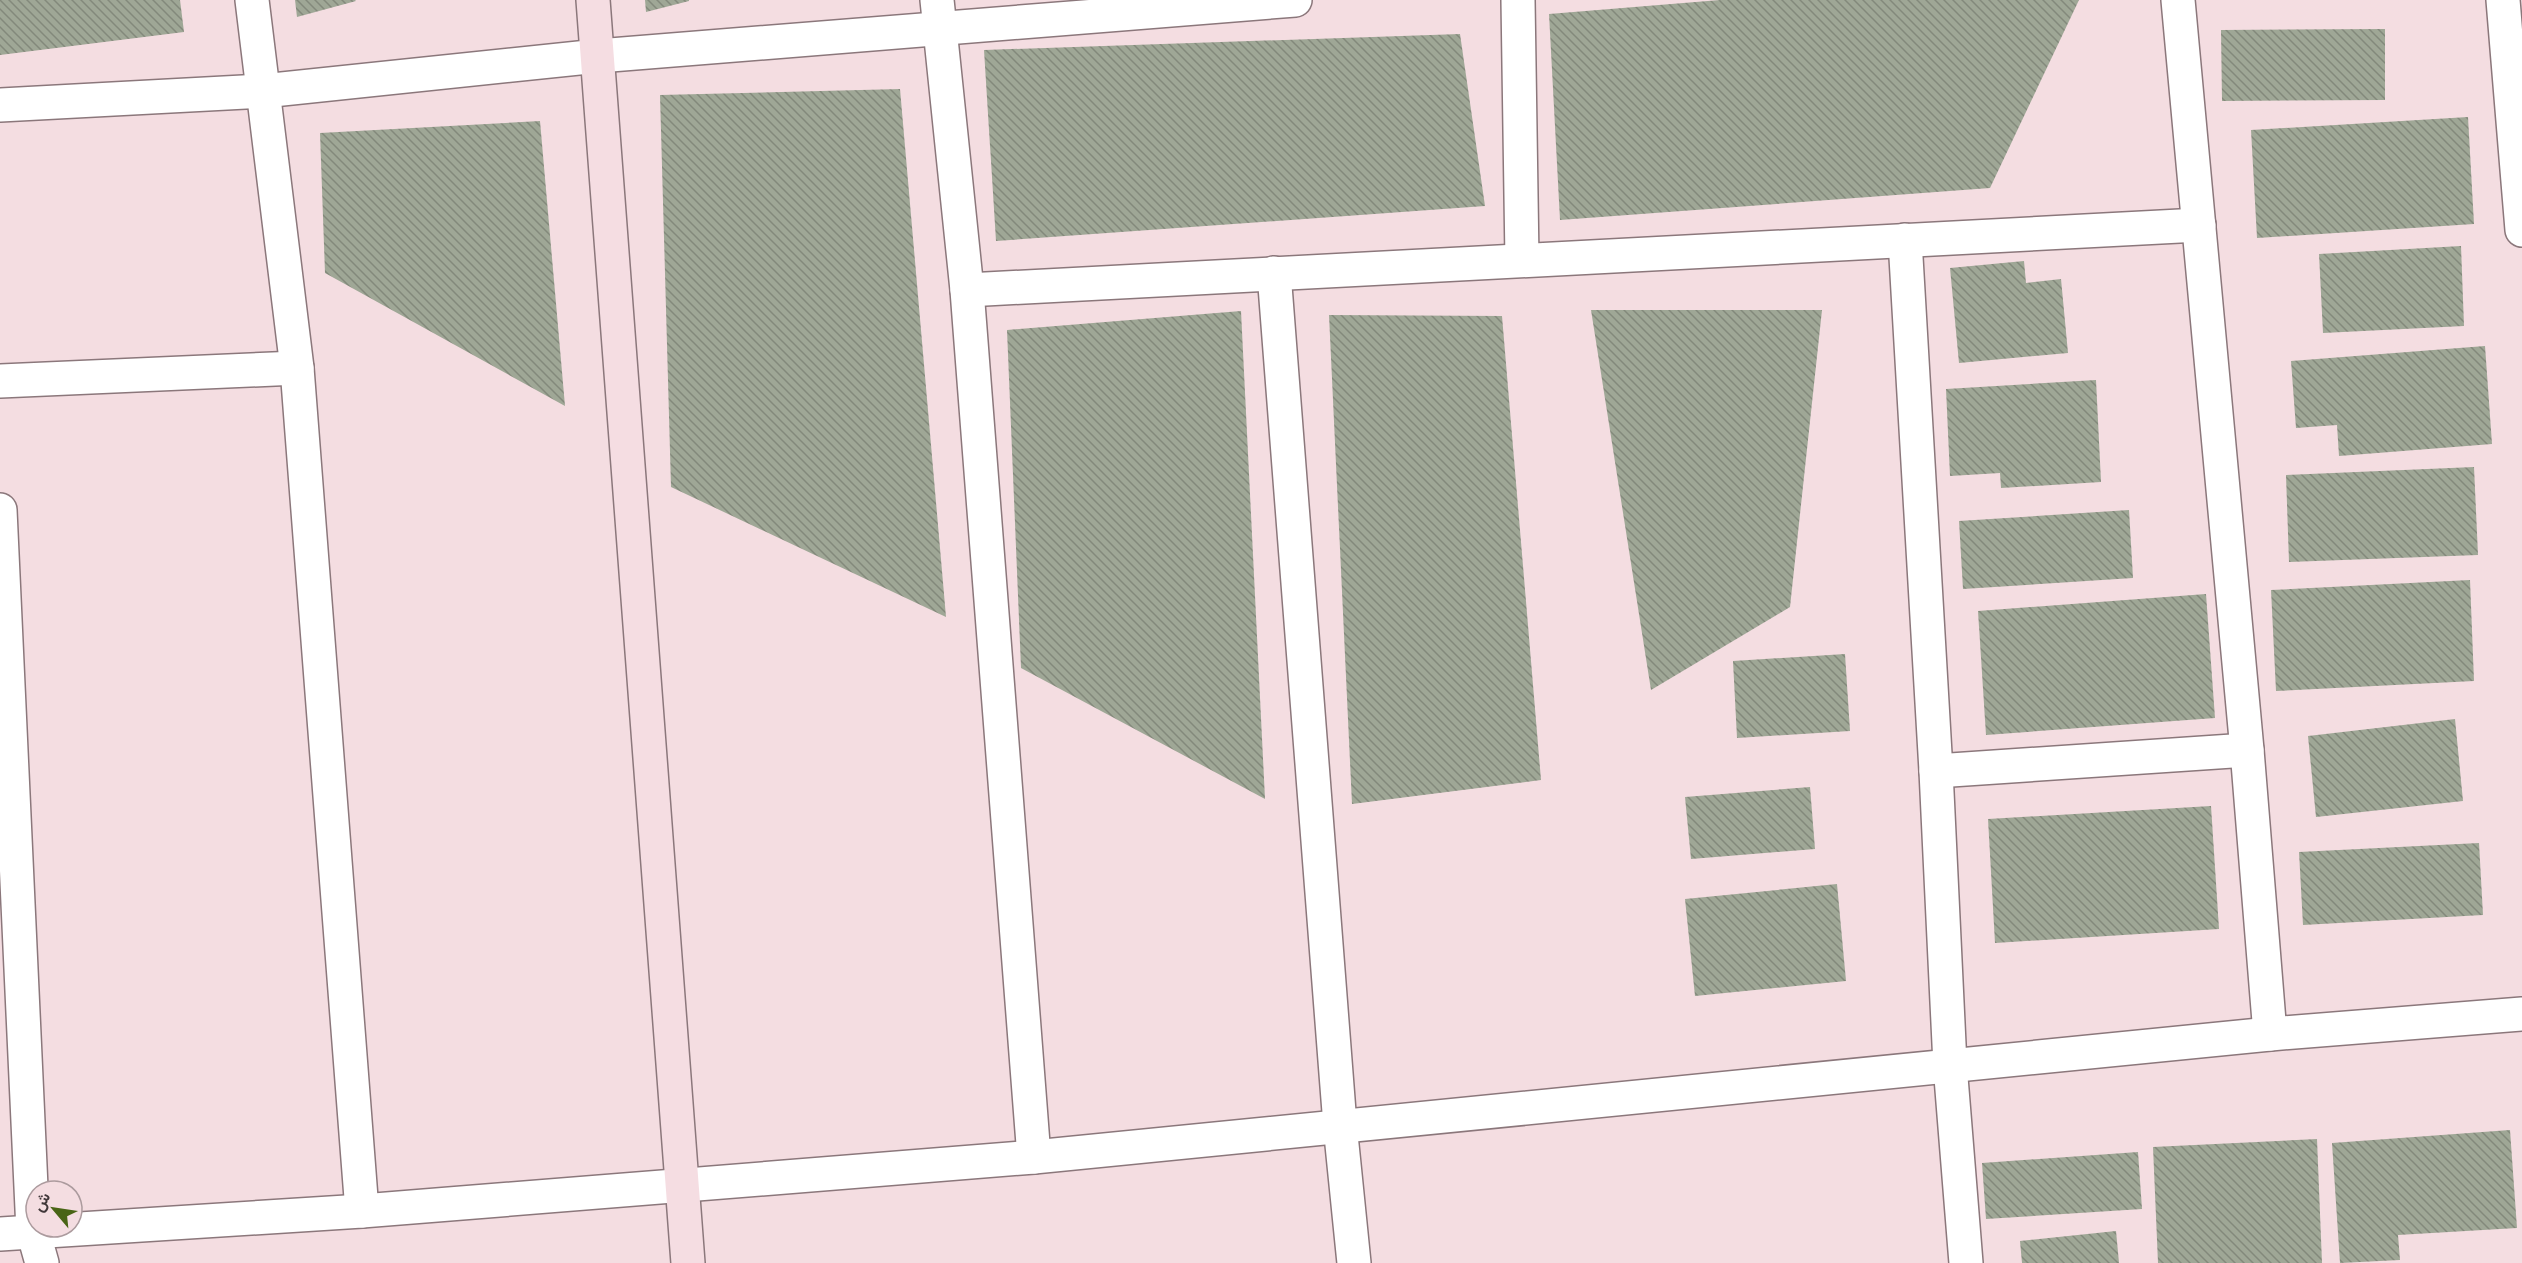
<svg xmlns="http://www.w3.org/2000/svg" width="2522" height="1263" viewBox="0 0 2522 1263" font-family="Quicksand,Vazirmatn,sans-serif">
	<defs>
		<pattern id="building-back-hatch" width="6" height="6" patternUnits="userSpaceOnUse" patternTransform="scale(1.5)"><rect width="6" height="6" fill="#9fa796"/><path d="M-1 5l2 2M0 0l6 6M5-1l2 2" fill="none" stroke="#83897b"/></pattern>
	</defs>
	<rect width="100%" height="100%" fill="#f4dde1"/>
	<g fill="url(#building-back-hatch)">
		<path d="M 0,0 L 180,0 L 184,32 L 0,55 Z"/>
		<path d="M 295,0 L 355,0 L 356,1 L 297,17 Z"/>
		<path d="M 645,0 L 689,0 L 689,1 L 646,12 Z"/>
		<path d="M 1720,0 L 2079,0 L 1990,188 L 1560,220 L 1549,14 Z"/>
		<path d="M 2385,29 L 2385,100 L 2222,101 L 2221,30 Z"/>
		<path d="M 1460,34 L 1485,206 L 996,241 L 984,50 Z"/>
		<path d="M 900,89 L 946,617 L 671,487 L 660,95 Z"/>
		<path d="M 2468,117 L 2474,224 L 2257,238 L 2251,130 Z"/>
		<path d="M 540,121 L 565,406 L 325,273 L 320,133 Z"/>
		<path d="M 2461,246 L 2464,326 L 2323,333 L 2319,254 Z"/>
		<path d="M 2024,261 L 2026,283 L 2061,279 L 2068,353 L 1959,363 L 1950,268 Z"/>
		<path d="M 1591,310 L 1822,310 L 1790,607 L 1651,690 Z"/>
		<path d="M 1241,311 L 1265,799 L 1021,668 L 1007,330 Z"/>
		<path d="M 1329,315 L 1502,316 L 1541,780 L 1352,804 Z"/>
		<path d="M 2485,346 L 2492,444 L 2339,456 L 2337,425 L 2296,428 L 2291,361 Z"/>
		<path d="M 2096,380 L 2101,482 L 2001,488 L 2000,473 L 1950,476 L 1946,389 Z"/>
		<path d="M 2474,467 L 2478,555 L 2289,562 L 2286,475 Z"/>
		<path d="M 2129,510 L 2133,578 L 1963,589 L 1959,521 Z"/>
		<path d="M 2470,580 L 2474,681 L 2276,691 L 2271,590 Z"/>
		<path d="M 2206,594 L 2215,718 L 1986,735 L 1978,611 Z"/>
		<path d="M 1845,654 L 1850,731 L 1737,738 L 1733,661 Z"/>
		<path d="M 2455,719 L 2463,801 L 2316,817 L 2308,736 Z"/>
		<path d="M 1810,787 L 1815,849 L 1691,859 L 1685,797 Z"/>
		<path d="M 2211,806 L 2219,929 L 1995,943 L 1988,819 Z"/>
		<path d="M 2479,843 L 2483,915 L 2303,925 L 2299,852 Z"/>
		<path d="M 1837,884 L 1846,981 L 1695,996 L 1685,899 Z"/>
		<path d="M 2510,1130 L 2517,1228 L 2398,1235 L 2400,1260 L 2340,1263 L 2332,1143 Z"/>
		<path d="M 2317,1139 L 2322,1263 L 2158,1263 L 2153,1147 Z"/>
		<path d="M 2138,1152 L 2142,1209 L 1986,1219 L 1982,1163 Z"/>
		<path d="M 2116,1231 L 2119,1263 L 2022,1263 L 2020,1241 Z"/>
	</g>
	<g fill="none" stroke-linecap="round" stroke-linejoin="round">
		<g stroke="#8b777b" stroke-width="36">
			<g id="street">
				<path d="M 252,0 L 297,368 L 362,1211"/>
				<path d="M 937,0 L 967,290 L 1034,1157"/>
				<path d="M 1518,0 L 1522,260"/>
				<path d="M 2178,0 L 2247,750 L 2270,1034"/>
				<path d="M 2503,0 L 2522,230"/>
				<path d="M 0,105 L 263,91 L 598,56 L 1295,0"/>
				<path d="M 1905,240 L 1936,771 L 1950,1065 L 1966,1263"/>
				<path d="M 1274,273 L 1340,1125 L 1354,1263"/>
				<path d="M 967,290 L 2199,225"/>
				<path d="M 0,381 L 297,368"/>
				<path d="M 0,510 L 33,1231 L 42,1263"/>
				<path d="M 1936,771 L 2247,750"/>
				<path d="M 0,1234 L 362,1211 L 1034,1157 L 2270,1034 L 2522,1014"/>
			</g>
		</g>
		<g stroke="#8b777b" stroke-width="36">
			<path id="secondary" d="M 593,0 L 688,1263"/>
		</g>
		<use href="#street" stroke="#fff" stroke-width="33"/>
		<use href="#secondary" stroke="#f5dde2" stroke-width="33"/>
	</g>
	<g transform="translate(54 1209) rotate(299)"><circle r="28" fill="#f4dde1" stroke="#ac9b9e" stroke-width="1.5"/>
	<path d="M0-4.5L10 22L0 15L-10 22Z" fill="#496415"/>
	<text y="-9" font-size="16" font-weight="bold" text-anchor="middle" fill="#403739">ش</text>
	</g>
</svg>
